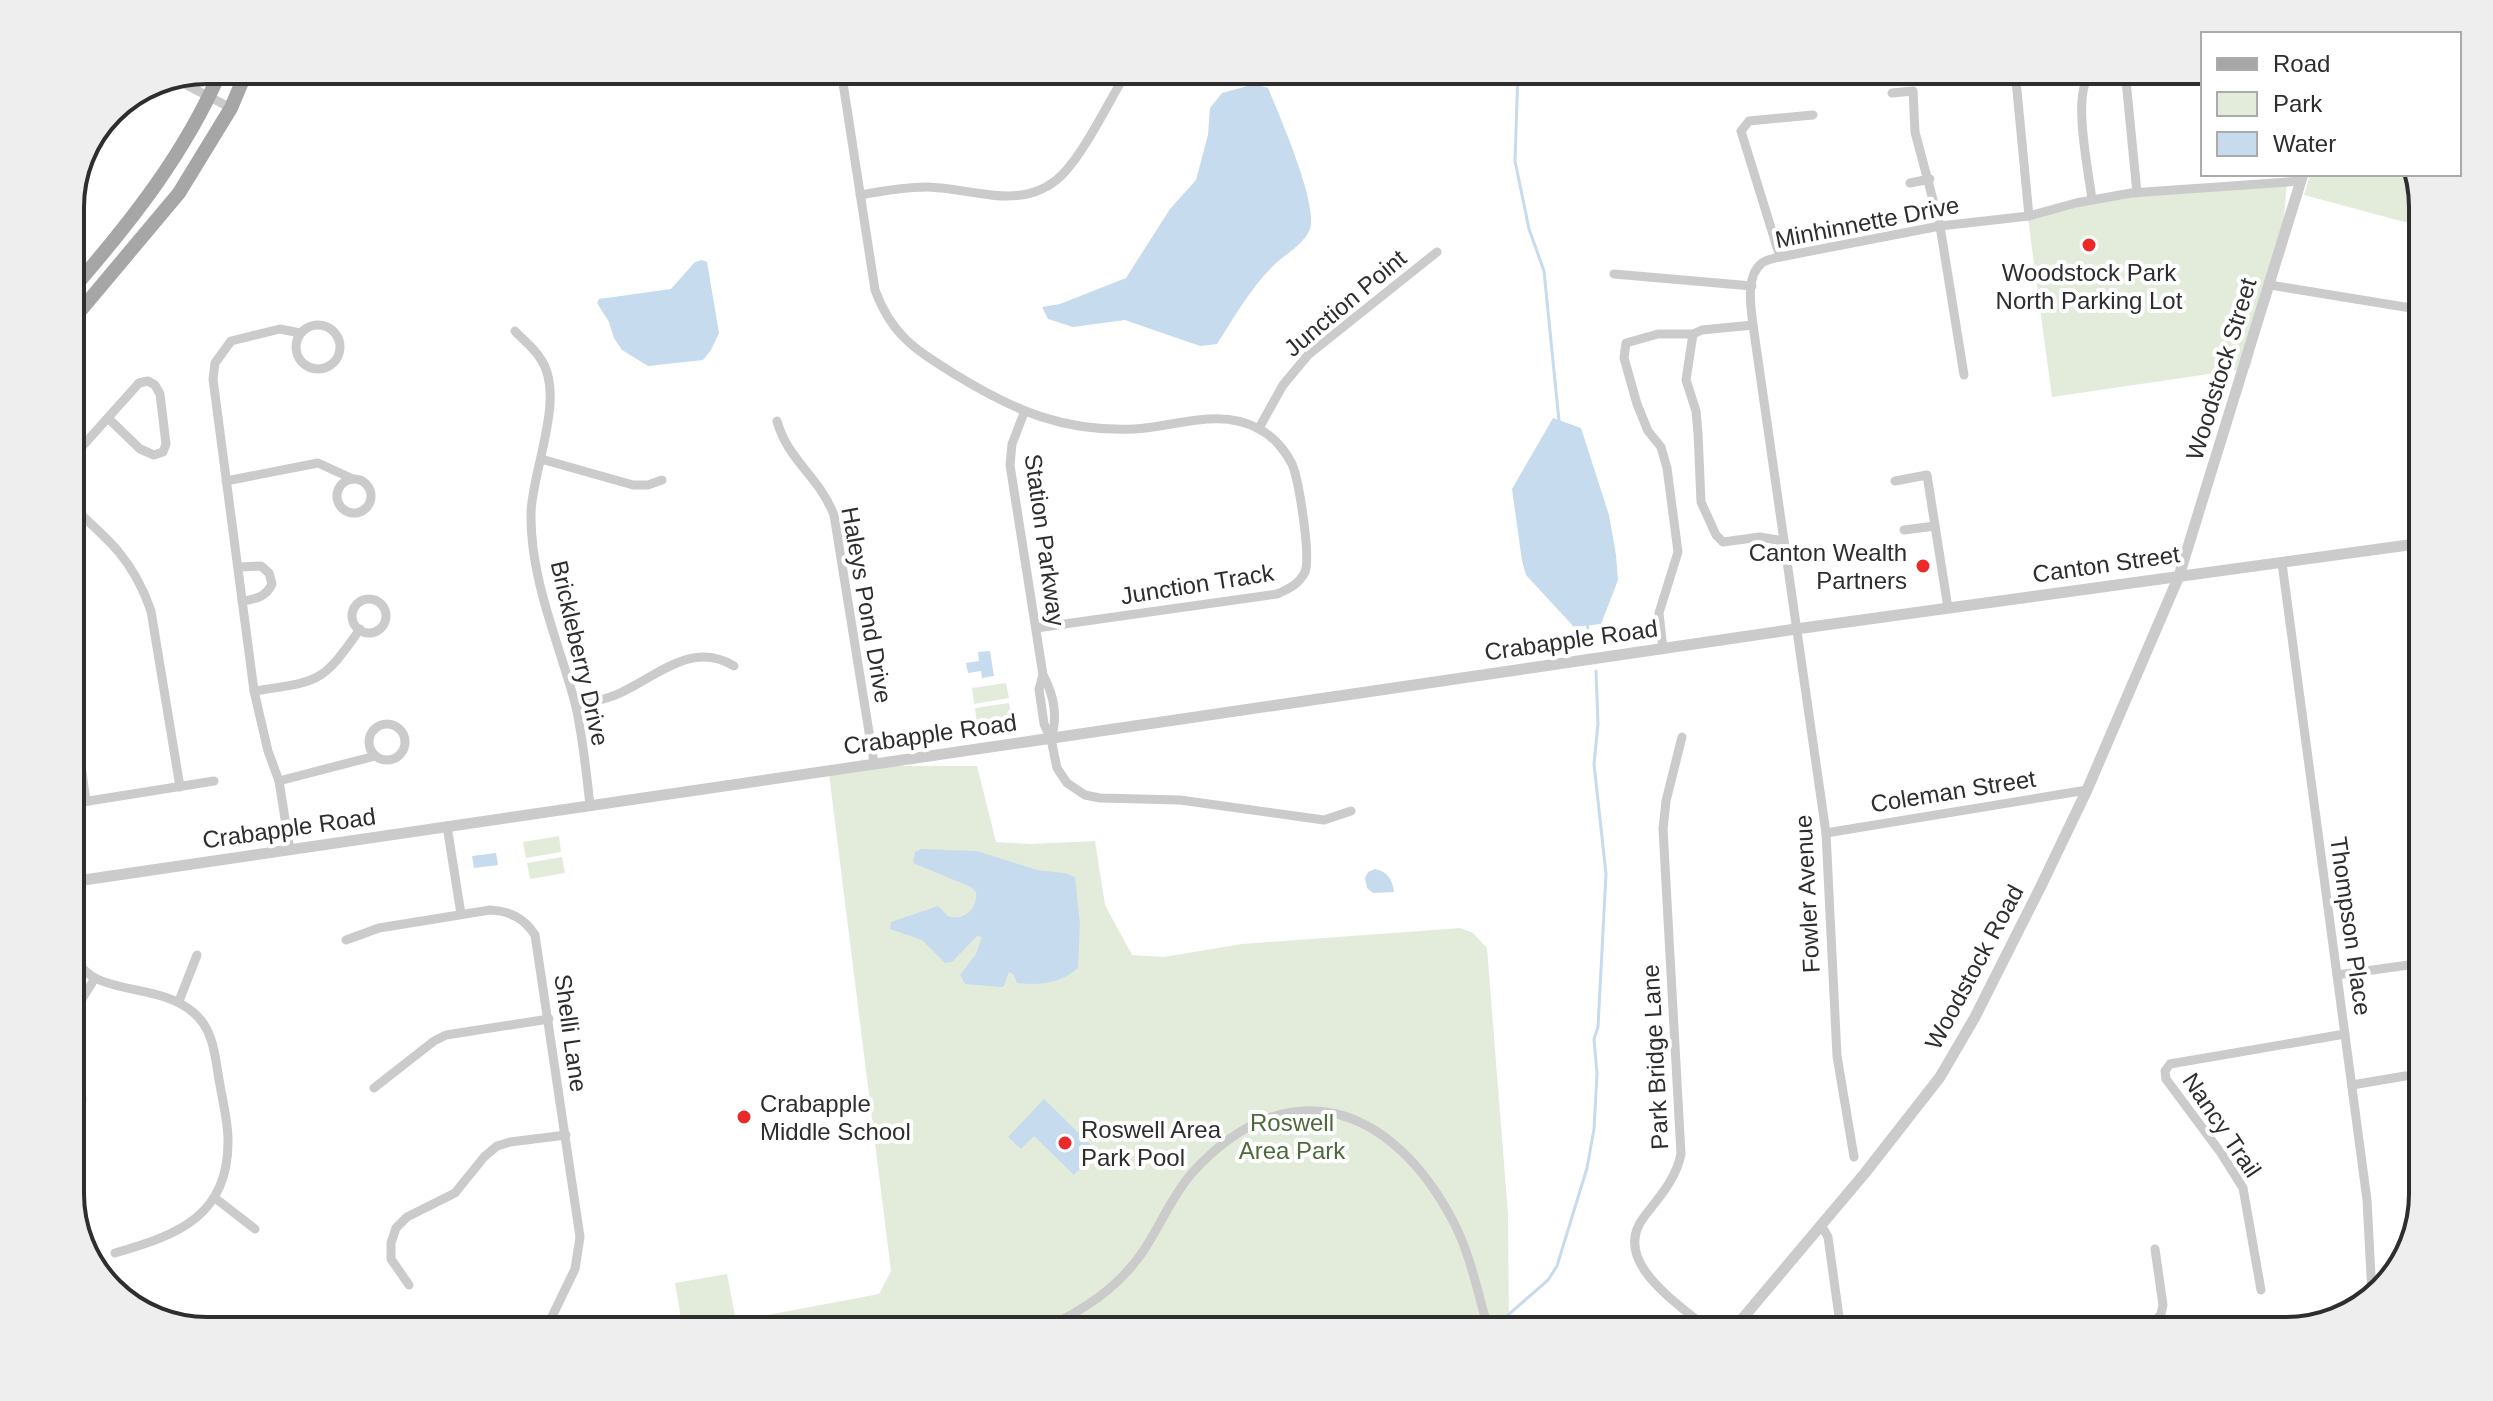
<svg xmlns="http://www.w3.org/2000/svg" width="2493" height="1401" viewBox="0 0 2493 1401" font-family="Helvetica,sans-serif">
	<rect width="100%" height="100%" fill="#fff"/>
	<g fill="#e3ecdb">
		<path d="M 2310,174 L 2415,174 L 2423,199 L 2423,227 L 2304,195 Z"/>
		<path d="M 2287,180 L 2284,218 L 2250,368 L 2052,397 L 2027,211 L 2085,201 Z"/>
		<path d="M 1006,683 L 1009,698 L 974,704 L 972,688 Z"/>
		<path d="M 1009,703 L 1012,719 L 977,724 L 975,708 Z"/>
		<path d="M 828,766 L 977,766 L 996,842 L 1031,844 L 1095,841 L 1105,905 L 1132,955 L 1164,957 L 1242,944 L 1460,928 L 1473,933 L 1487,948 L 1508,1214 L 1509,1331 L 679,1331 L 683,1330 L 675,1283 L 727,1274 L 736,1321 L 879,1294 L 891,1271 Z"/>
		<path d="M 559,836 L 561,852 L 526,858 L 523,842 Z"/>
		<path d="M 562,857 L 565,873 L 530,879 L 527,863 Z"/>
	</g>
	<g fill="#c6dbed">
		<path d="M 1255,84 L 1268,88 C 1279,115 1318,203 1310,229 C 1305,243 1286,254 1275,264 C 1251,287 1235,316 1217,344 L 1200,346 L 1125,320 L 1073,327 L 1048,319 L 1042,307 L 1060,304 L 1126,278 L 1170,209 L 1196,180 L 1208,135 L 1210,108 L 1222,93 Z"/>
		<path d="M 702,260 L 707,262 L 719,333 L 711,350 L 703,360 L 648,366 L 622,350 L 614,338 L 609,322 L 597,303 L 599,299 L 671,289 L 695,262 Z"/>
		<path d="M 1553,418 L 1581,428 L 1609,515 L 1616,555 L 1618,580 L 1601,624 L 1574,627 L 1526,575 L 1522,561 L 1512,489 Z"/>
		<path d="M 990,651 L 994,676 L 982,678 L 981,671 L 968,673 L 966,663 L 979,661 L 978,652 Z"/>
		<path d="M 921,849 L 977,851 L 1037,870 L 1065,873 L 1075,877 L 1080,924 L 1078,968 C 1060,983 1041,986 1017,983 L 1014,975 L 1009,972 L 1004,986 L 1001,987 L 965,984 L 960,975 L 976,954 L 982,937 L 977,936 L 952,962 L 945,963 L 922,940 L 890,929 L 891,922 L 938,906 L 948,916 C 964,922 978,908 976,892 L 971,887 L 913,863 L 915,852 Z"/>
		<path d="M 496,853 L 498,865 L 474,868 L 472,856 Z"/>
		<path d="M 1375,869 C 1388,872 1392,879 1394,892 L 1373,893 L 1367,888 L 1365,878 L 1368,872 Z"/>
		<path d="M 1044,1099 L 1097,1151 L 1074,1175 L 1034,1136 L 1021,1149 L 1008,1137 Z"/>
	</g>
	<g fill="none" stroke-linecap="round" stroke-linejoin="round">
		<g stroke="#c6dbed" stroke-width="3">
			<path d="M 1518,70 L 1515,161 L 1529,229 L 1544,271 L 1559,421"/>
			<path d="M 1587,623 L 1591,647"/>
			<path d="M 1492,1329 L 1548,1280 L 1557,1266 L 1587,1168 L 1594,1129 L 1597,1074 L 1594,1039 L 1598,1027 L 1606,874 L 1594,764 L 1598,724 L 1596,671"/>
		</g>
		<g stroke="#cbcbcb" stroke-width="9">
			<path d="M 841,70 L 875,290 C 892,336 916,350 956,375 C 1015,411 1064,432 1134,429 C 1175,427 1220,407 1259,429 C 1273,436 1285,450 1292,464 C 1299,481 1311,556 1305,572 C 1299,584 1289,589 1277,594 L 1036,628"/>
			<path d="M 2015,70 L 2029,216"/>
			<path d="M 2125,70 L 2137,193"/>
			<path d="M 171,77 L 231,108"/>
			<path d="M 1892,93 L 1913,91 L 1915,132 L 1940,226 L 1964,375"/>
			<path d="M 1910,183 L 1930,179"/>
			<path d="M 860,195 C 882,191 905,187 927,187 C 975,188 1023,213 1062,175 C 1085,152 1110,99 1128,70"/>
			<path d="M 2092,200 C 2089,173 2073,99 2088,78 C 2093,71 2098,71 2105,70"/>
			<path d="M 1780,257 L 1741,131 L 1749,121 L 1813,115"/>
			<path d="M 1614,274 L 1752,286"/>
			<path d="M 2270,285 L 2423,310"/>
			<circle cx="318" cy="347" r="22"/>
			<path d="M 515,331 C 523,340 534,348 540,358 C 567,395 532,470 531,513 C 530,579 558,640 575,703 C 583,736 586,771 590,805"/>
			<path d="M 1693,334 L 1702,330 L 1753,325"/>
			<path d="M 1024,413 L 1012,444 L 1010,465 L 1043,675 L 1039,689 L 1044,724 L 1051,739 L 1057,768 L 1067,783 L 1085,795 L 1100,798 L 1180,800 L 1324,820 L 1351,811"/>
			<path d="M 777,421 C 788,461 819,476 834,515 L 874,763"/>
			<path d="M 1259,428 L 1283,385 L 1308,355 L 1437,252"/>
			<path d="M 541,459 L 633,485 L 648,485 L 662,480"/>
			<path d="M 70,460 L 139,383 L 148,381 L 155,385 L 160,394 L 166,444 L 163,452 L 154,455 L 140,449 L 108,418"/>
			<circle cx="354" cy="496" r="17"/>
			<path d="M 226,481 L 318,463 L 353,479"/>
			<path d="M 1895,481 L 1927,475 L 1948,608"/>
			<path d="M 70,505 C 109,539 134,561 151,611 L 180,787"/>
			<path d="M 1904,530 L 1935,526"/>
			<path d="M 2282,563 L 2367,1200 L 2372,1295"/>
			<path d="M 238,567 L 261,566 L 269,573 L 272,584 C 266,597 256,599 242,601"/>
			<circle cx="369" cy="616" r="17"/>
			<path d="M 1663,649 L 1659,613 L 1678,552 L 1667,468 L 1661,447 L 1648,431 L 1637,404 L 1624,358 L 1626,343 L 1658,334 L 1693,334 L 1686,380 L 1696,411 L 1698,433 L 1701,502 L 1716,535 L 1723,542 L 1760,537 L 1784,541"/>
			<path d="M 1043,675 C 1054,695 1058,717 1051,739"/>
			<path d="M 70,688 L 86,801"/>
			<path d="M 254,691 C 319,681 321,685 360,629"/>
			<path d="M 576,706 C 589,702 605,700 618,694 C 657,677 691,640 734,666"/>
			<circle cx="387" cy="742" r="18"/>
			<path d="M 1682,737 L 1666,801 L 1663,829 L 1681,1154 C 1676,1179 1660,1196 1644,1217 C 1609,1262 1681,1305 1710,1331"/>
			<path d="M 279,781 L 375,756"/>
			<path d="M 70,804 L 214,781"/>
			<path d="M 447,826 L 461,914"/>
			<path d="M 1826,833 L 2087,790"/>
			<path d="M 290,850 L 279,781 L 268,751 L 254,691 L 213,379 L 215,363 L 231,341 L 280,329 L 300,333"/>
			<path d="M 346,940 L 379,928 L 490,910 C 510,911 524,918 535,935 L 580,1237 L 575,1269 L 545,1331"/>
			<path d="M 70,954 C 77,963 86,974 97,979 C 128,993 166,989 194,1013 C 215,1031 215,1059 220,1085 C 223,1103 228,1122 228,1140 C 229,1216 178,1235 115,1253"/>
			<path d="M 2337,975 L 2423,963"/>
			<path d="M 179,1001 L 197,955"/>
			<path d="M 2352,1085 L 2405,1076 L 2423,1075"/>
			<path d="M 374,1088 L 434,1041 L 446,1035 L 549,1019"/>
			<path d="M 82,1100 L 75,1022 L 79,1004 L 95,978"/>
			<path d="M 1854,1157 L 1837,1056 L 1826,833 L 1753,325 C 1751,308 1745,276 1762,263 C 1766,260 1775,258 1780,257 L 1940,226 L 2029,216 L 2076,203 L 2131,193 L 2301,181"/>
			<path d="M 215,1198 L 255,1229"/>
			<path d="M 1821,1225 L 1828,1237 L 1841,1331"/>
			<path d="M 409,1285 L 391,1259 L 391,1243 L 396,1228 L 407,1217 L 455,1193 L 484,1157 L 497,1146 L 510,1142 L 566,1135"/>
			<path d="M 2261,1290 L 2243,1188 L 2221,1153 L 2166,1079 L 2165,1071 L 2170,1064 L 2345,1034"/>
			<path d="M 1040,1331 C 1082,1311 1118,1289 1144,1250 C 1161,1224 1172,1196 1192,1173 C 1288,1067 1392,1105 1453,1221 C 1471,1255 1478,1295 1489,1331"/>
			<path d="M 2039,1331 C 2062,1328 2094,1316 2114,1331"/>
			<path d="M 2148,1331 L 2161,1314 L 2163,1305 L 2155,1249"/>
		</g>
		<g stroke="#cbcbcb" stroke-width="11">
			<path d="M 70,882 L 1796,629 L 2423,543"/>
			<path d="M 1732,1331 L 1865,1173 L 1940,1077 L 1975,1017 L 2041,886 L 2087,790 L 2179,576 L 2303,174"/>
		</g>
		<g stroke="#a6a6a6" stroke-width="14">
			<path d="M 70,292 C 130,223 185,154 221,70"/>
			<path d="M 70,323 L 179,193 L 231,108 L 247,70"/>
		</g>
	</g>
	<g fill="#ec2929" stroke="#fff" stroke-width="3">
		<circle cx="2089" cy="245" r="8"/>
		<circle cx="1923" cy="566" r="8"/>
		<circle cx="744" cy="1117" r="8"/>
		<circle cx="1065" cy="1143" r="8"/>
	</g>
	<g text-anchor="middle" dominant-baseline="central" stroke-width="8" stroke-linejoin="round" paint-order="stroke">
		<g font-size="24" fill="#2e2e2e" stroke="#fff">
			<text transform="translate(1867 222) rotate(-11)">Minhinnette Drive</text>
			<text transform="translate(1345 303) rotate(-40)">Junction Point</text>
			<text transform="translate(2221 369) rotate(-73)">Woodstock Street</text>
			<text transform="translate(1045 540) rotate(82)">Station Parkway</text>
			<text transform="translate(2106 564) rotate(-8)">Canton Street</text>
			<text transform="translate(1197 584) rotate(-9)">Junction Track</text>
			<text transform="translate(867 605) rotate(80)">Haleys Pond Drive</text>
			<text transform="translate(1571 640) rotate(-8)">Crabapple Road</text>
			<text transform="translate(580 653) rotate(77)">Brickleberry Drive</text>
			<text transform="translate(930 734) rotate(-8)">Crabapple Road</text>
			<text transform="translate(1953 791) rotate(-9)">Coleman Street</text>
			<text transform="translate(289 828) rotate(-8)">Crabapple Road</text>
			<text transform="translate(1807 894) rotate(-93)">Fowler Avenue</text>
			<text transform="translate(2351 926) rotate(82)">Thompson Place</text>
			<text transform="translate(1974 967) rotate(-62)">Woodstock Road</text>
			<text transform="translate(571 1033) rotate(82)">Shelli Lane</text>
			<text transform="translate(1655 1057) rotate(-93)">Park Bridge Lane</text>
			<text transform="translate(2222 1125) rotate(56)">Nancy Trail</text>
		</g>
		<g font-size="24" fill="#2e2e2e" stroke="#fff" text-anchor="start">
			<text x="2089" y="272" text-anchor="middle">Woodstock Park<tspan x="2089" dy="28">North Parking Lot</tspan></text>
			<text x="1907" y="552" text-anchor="end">Canton Wealth<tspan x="1907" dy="28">Partners</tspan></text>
			<text x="760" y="1103">Crabapple<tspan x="760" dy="28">Middle School</tspan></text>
			<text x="1081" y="1129">Roswell Area<tspan x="1081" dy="28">Park Pool</tspan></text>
		</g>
		<g font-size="24" fill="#4d6b39" stroke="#fff">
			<text x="1292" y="1122">Roswell<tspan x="1292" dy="28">Area Park</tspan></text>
		</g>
	</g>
	<path d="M0 0H2493V1401H0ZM207 84H2286A123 123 0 0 1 2409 207V1194A123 123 0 0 1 2286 1317H207A123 123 0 0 1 84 1194V207A123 123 0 0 1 207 84Z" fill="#eee" fill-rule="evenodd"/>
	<path fill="none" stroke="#2e2e2e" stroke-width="4" d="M207 84H2286A123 123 0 0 1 2409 207V1194A123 123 0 0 1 2286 1317H207A123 123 0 0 1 84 1194V207A123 123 0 0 1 207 84Z"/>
	<rect x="2201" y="32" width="260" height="144" fill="#ffffff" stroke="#ababab" stroke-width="2"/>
	<rect x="2217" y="58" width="40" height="12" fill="#a6a6a6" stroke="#ababab" stroke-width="2"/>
	<text x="2273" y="72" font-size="24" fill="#2e2e2e">Road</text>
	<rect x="2217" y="92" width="40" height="24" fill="#e3ecdb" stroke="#ababab" stroke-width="2"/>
	<text x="2273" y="112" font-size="24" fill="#2e2e2e">Park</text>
	<rect x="2217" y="132" width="40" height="24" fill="#c6dbed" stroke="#ababab" stroke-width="2"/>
	<text x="2273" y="152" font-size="24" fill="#2e2e2e">Water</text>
</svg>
